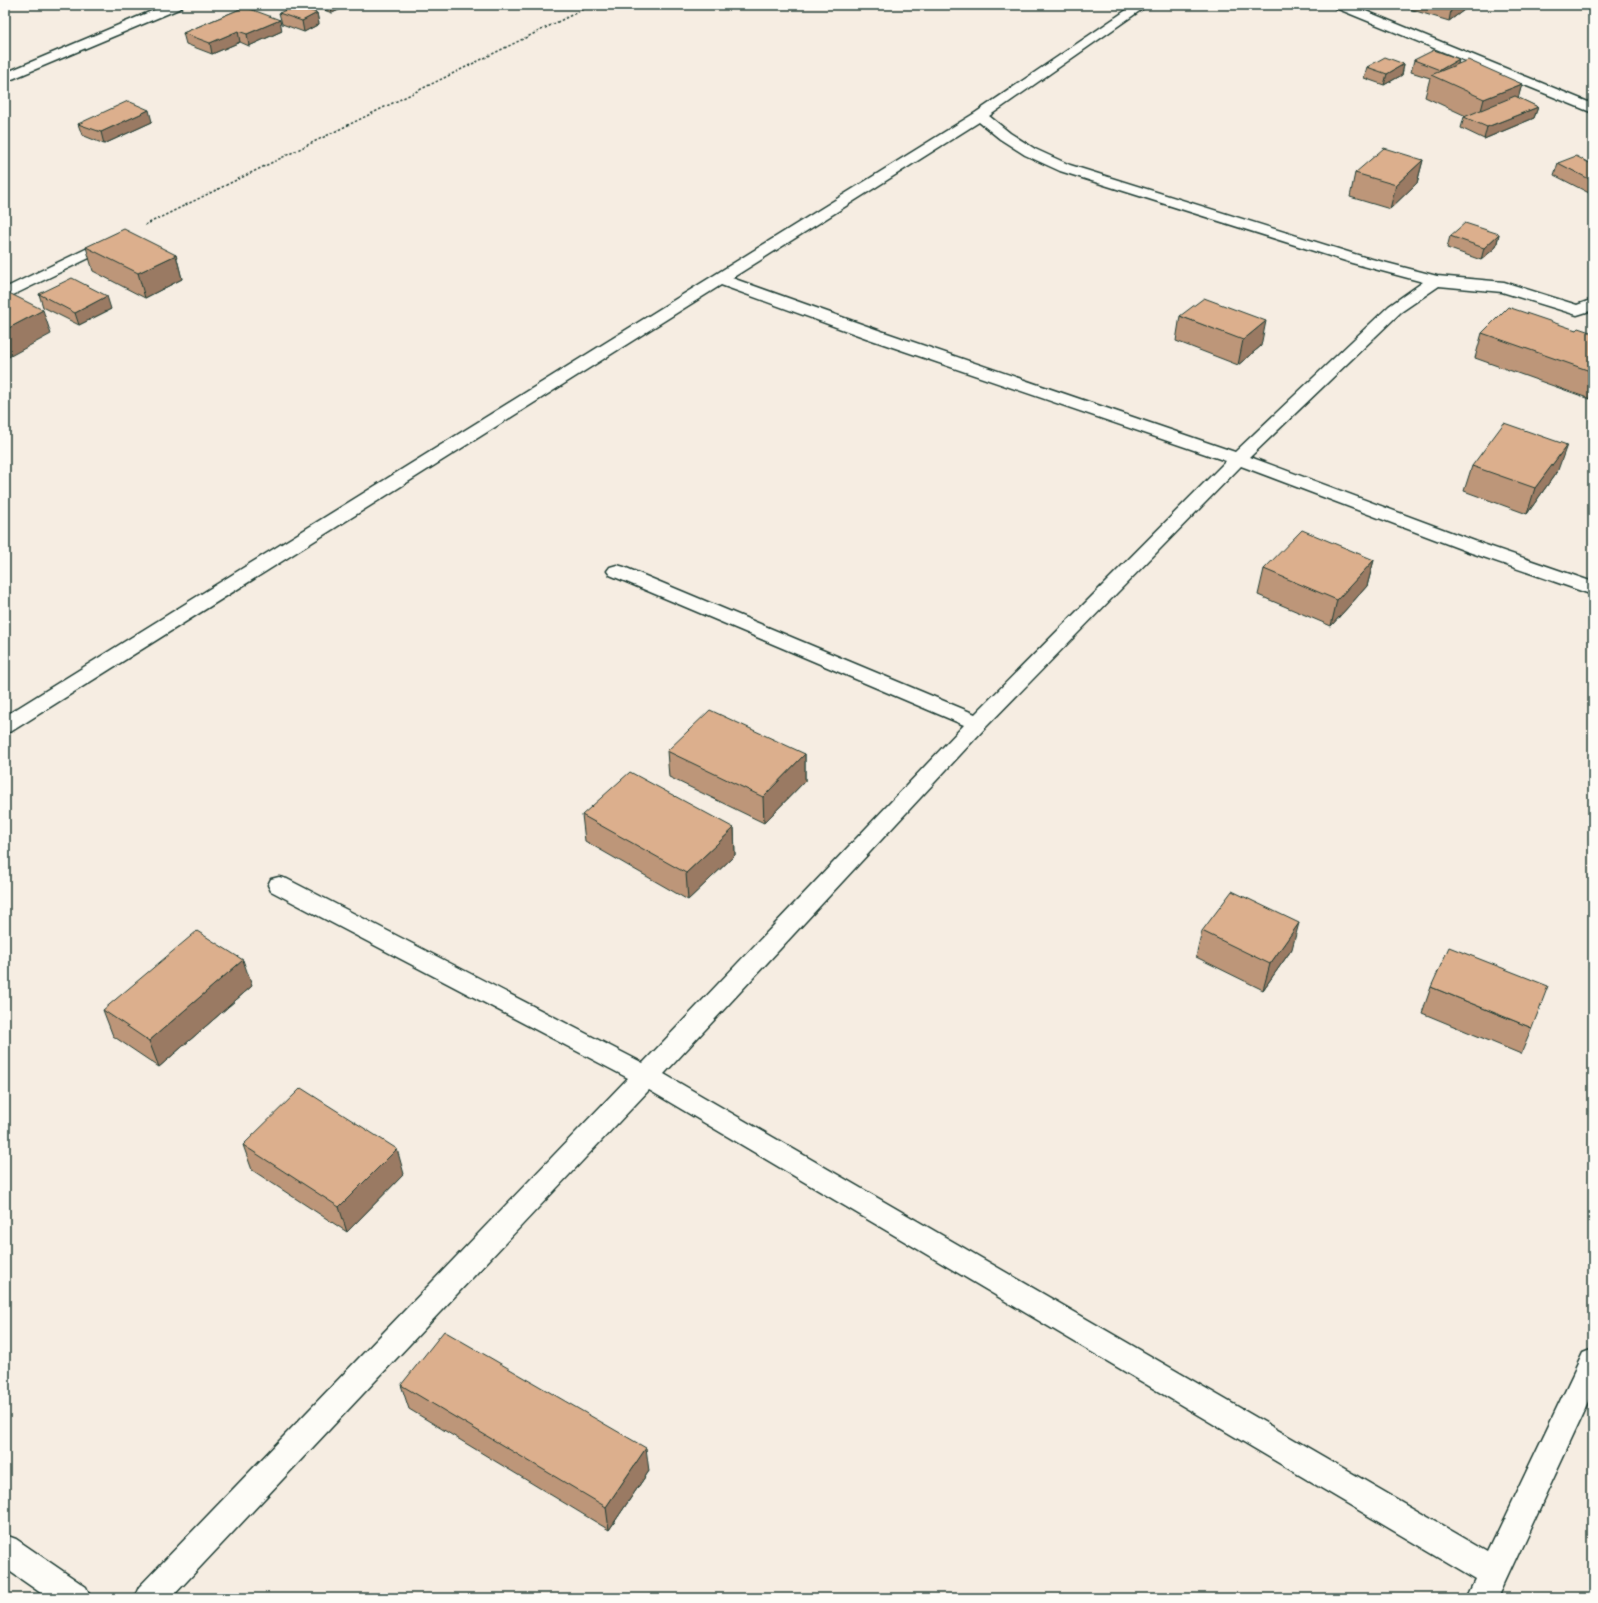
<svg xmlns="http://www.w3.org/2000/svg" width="1598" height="1603" viewBox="0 0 1598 1603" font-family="'Indie Flower',sans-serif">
	<rect width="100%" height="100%" fill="#f6ede2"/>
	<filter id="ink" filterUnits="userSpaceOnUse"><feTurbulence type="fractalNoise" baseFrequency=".025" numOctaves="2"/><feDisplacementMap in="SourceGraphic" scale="8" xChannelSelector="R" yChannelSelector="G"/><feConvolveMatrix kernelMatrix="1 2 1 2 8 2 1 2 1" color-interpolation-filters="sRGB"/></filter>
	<g filter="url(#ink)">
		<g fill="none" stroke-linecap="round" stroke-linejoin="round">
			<g stroke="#1f3d34" stroke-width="3">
				<g id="minor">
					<path d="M 166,5 L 183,5 L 181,8 L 5,82 L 5,73 Z"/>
					<path d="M 1134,5 L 1148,5 L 989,116 L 1010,133 L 1035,149 L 1070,165 L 1364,257 L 1437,276 L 1504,282 L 1577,305 L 1593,299 L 1593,310 L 1577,315 L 1502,292 L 1439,286 L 1401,312 L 1250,457 L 1480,543 L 1593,582 L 1593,595 L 1466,551 L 1241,466 L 985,728 L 664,1074 L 1488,1552 L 1583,1353 L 1593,1349 L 1593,1393 L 1498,1598 L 1466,1598 L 1475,1579 L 649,1090 L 171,1598 L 134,1598 L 139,1587 L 628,1078 L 271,891 L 268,885 L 271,879 L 279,877 L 287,879 L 643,1063 L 964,725 L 610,575 L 607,571 L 610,567 L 617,565 L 624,567 L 975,714 L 1226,461 L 869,339 L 721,285 L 12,731 L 5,733 L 5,716 L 975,113 ZM 979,122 L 1000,139 L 1025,155 L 1060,171 L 1352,263 L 1423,282 L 1389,306 L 1235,452 L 881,331 L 732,278 Z"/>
					<path d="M 1334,5 L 1351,5 L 1593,104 L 1593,113 L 1336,8 Z"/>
					<path d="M 115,235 L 120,237 L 123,240 L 120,243 L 5,299 L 5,288 Z"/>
					<path d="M 5,1535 L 16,1539 L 86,1587 L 91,1598 L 48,1598 L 5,1568 Z"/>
				</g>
			</g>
			<path stroke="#1f3d34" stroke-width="1.5" stroke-dasharray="2.5 2" stroke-linecap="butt" d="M 145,225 L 592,5"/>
			<use href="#minor" fill="#fdfcf7" fill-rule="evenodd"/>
		</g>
		<g fill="#bd9679" stroke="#1f3d34">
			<path d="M 311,5 L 350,5 L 332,13 Z"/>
			<path d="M 1407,5 L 1471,5 L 1449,21 L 1406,8 Z"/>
			<path d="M 245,7 L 282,31 L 249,46 L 240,42 L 212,54 L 186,44 L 183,33 Z"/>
			<path d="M 279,13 L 317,13 L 319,24 L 304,32 L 282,24 Z"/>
			<path d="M 1459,59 L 1458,64 L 1522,84 L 1518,98 L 1538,107 L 1534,118 L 1484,139 L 1461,128 L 1464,117 L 1466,116 L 1425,97 L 1430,78 L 1411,72 L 1414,60 Z"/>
			<path d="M 1404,64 L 1402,75 L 1384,85 L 1364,78 L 1367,67 Z"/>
			<path d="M 152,122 L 104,144 L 82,135 L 78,124 Z"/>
			<path d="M 1423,160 L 1417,183 L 1390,209 L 1350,197 L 1355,173 Z"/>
			<path d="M 1558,163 L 1593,165 L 1593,192 L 1589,193 L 1554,175 Z"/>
			<path d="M 1499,234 L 1496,247 L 1481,260 L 1447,248 L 1450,236 Z"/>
			<path d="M 86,247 L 176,255 L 182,279 L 145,298 L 93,271 Z"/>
			<path d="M 39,294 L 111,309 L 79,325 L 43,307 Z"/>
			<path d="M 1180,316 L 1261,346 L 1238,365 L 1176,341 Z"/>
			<path d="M 1576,330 L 1593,333 L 1593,400 L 1475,358 L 1482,333 Z"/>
			<path d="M 1472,466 L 1558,470 L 1527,514 L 1464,491 Z"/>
			<path d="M 1374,560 L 1367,586 L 1331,626 L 1258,595 L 1264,569 Z"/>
			<path d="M 667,751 L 805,754 L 805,781 L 764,823 L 669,777 Z"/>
			<path d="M 582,815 L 734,828 L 735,855 L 688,900 L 585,841 Z"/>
			<path d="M 1202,931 L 1292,949 L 1263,990 L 1196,957 Z"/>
			<path d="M 252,986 L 159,1067 L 113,1036 L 103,1010 Z"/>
			<path d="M 1431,987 L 1532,1028 L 1521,1054 L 1422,1013 Z"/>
			<path d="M 243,1145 L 404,1174 L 347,1232 L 252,1170 Z"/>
			<path d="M 401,1385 L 649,1471 L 609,1530 L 409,1409 Z"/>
		</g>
		<g fill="#9a7a63" stroke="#1f3d34">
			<path d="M 331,5 L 350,5 L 332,13 Z"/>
			<path d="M 1452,5 L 1471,5 L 1449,21 Z"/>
			<path d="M 317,13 L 319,24 L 304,32 L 302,21 Z"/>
			<path d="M 280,20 L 282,31 L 249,46 L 247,34 Z"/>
			<path d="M 238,31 L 240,42 L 212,54 L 210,43 Z"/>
			<path d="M 1459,59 L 1457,70 L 1438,78 L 1440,70 Z"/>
			<path d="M 1404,64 L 1402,75 L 1384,85 L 1387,74 Z"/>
			<path d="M 1522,84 L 1516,106 L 1478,122 L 1484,99 Z"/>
			<path d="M 1538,107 L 1534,118 L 1484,139 L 1487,127 Z"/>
			<path d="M 149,110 L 152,122 L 104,144 L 101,132 Z"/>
			<path d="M 1423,160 L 1417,183 L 1390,209 L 1396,185 Z"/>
			<path d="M 1593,181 L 1593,192 L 1589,193 Z"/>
			<path d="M 1499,234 L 1496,247 L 1481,260 L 1484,248 Z"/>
			<path d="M 176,255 L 182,279 L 145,298 L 138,273 Z"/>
			<path d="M 107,296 L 111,309 L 79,325 L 75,313 Z"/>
			<path d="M 43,310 L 51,334 L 5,359 L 5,330 Z"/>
			<path d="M 1266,321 L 1261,346 L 1238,365 L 1243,340 Z"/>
			<path d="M 1567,445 L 1558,470 L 1527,514 L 1535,488 Z"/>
			<path d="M 1374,560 L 1367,586 L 1331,626 L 1337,600 Z"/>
			<path d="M 805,754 L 805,781 L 764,823 L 763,797 Z"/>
			<path d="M 734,828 L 735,855 L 688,900 L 686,873 Z"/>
			<path d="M 1299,923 L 1292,949 L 1263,990 L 1270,964 Z"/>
			<path d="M 243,960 L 252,986 L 159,1067 L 149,1041 Z"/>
			<path d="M 397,1149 L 404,1174 L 347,1232 L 339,1207 Z"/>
			<path d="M 646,1448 L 649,1471 L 609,1530 L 606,1507 Z"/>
		</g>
		<g fill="#dcaf8d" stroke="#1f3d34">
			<path d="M 295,6 L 317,13 L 302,21 L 279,13 Z"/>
			<path d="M 245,7 L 280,20 L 247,34 L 238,31 L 210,43 L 183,33 Z"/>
			<path d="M 1434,50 L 1459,59 L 1440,70 L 1414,60 Z"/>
			<path d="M 1385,57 L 1404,64 L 1387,74 L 1367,67 Z"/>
			<path d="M 1468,60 L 1522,84 L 1484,99 L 1431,75 Z"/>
			<path d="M 1515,96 L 1538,107 L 1487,127 L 1464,117 Z"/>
			<path d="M 128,101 L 149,110 L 101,132 L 78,124 Z"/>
			<path d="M 1384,148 L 1423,160 L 1396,185 L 1355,173 Z"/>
			<path d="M 1576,156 L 1593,165 L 1593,181 L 1558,163 Z"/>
			<path d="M 1465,223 L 1499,234 L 1484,248 L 1450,236 Z"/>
			<path d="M 124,229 L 176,255 L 138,273 L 86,247 Z"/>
			<path d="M 72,278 L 107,296 L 75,313 L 39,294 Z"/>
			<path d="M 9,293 L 43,310 L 5,330 L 5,295 Z"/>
			<path d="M 1204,298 L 1266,321 L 1243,340 L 1180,316 Z"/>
			<path d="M 1508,307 L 1576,330 L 1578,328 L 1593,333 L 1593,372 L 1482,333 Z"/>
			<path d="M 1504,423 L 1567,445 L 1535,488 L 1472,466 Z"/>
			<path d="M 1302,530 L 1374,560 L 1337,600 L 1264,569 Z"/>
			<path d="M 710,710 L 805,754 L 763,797 L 667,751 Z"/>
			<path d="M 630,772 L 734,828 L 686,873 L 582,815 Z"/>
			<path d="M 1232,891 L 1299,923 L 1270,964 L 1202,931 Z"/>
			<path d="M 197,931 L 243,960 L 149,1041 L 103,1010 Z"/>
			<path d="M 1449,947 L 1548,986 L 1532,1028 L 1431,987 Z"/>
			<path d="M 301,1088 L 397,1149 L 339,1207 L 243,1145 Z"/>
			<path d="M 444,1331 L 646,1448 L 606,1507 L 401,1385 Z"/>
		</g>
	</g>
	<rect width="1598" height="1603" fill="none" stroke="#fdfcf7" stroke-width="20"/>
	<rect x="10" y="10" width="1578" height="1583" fill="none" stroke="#1f3d34" stroke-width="1.5" filter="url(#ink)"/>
</svg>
